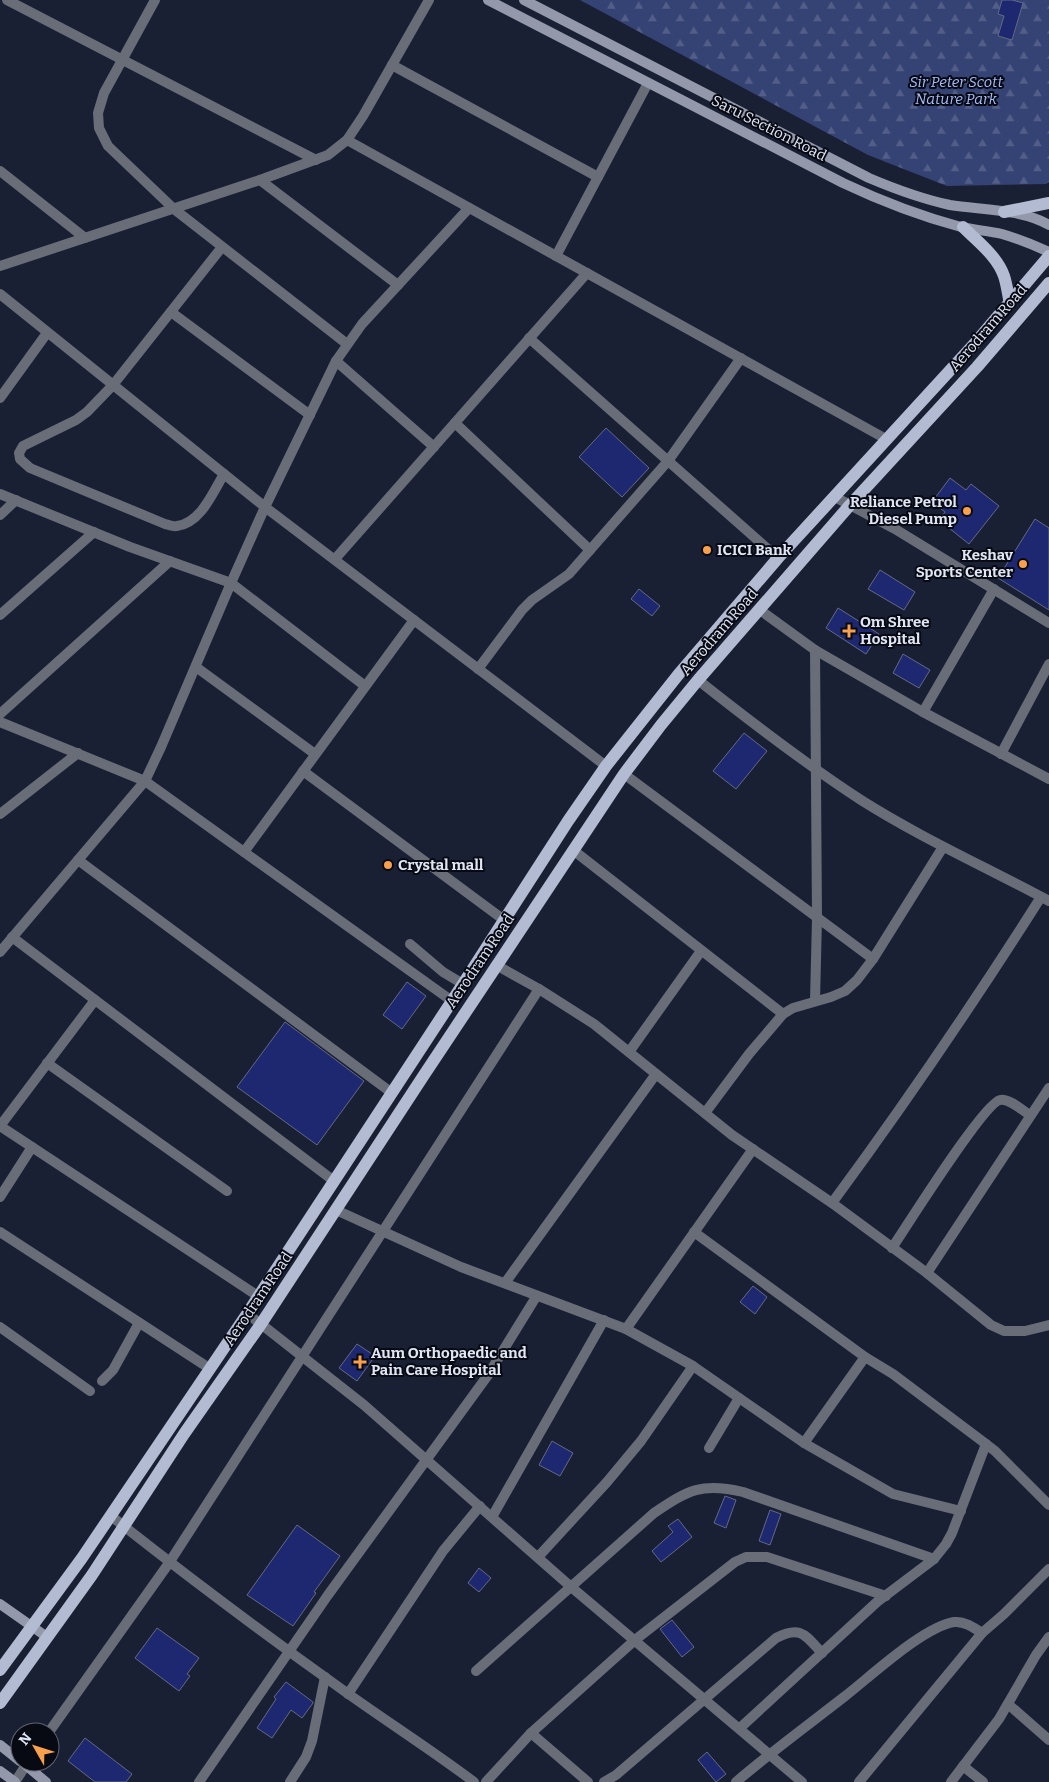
<svg xmlns="http://www.w3.org/2000/svg" width="1049" height="1782" viewBox="0 0 1049 1782" font-family="Bitter,serif">
	<defs>
		<pattern id="forest-firs" width="22" height="20" patternUnits="userSpaceOnUse" patternTransform="scale(1.25)"><rect width="22" height="20" fill="#354274"/><path d="M5 1l3.5 6h-7zM16 11l3.5 6h-7z" fill="#525d88"/></pattern>
	</defs>
	<rect width="100%" height="100%" fill="#1a2034"/>
	<path fill="url(#forest-firs)" d="M 580,0 L 1049,0 L 1049,182 L 1046,184 L 947,186 L 868,155 Z"/>
	<g fill="#1d2870" stroke="#626a83">
		<path d="M 1002,0 L 1012,0 L 1023,3 L 1012,40 L 998,36 L 1004,16 L 998,14 Z"/>
		<path d="M 606,428 L 649,468 L 622,497 L 579,457 Z"/>
		<path d="M 950,478 L 966,490 L 971,484 L 999,506 L 969,544 L 939,520 L 945,512 L 932,502 Z"/>
		<path d="M 1035,519 L 1049,528 L 1049,610 L 998,578 Z"/>
		<path d="M 880,570 L 915,592 L 904,610 L 868,589 Z"/>
		<path d="M 639,589 L 660,606 L 652,616 L 631,599 Z"/>
		<path d="M 838,608 L 879,634 L 866,654 L 826,628 Z"/>
		<path d="M 903,654 L 930,670 L 919,688 L 893,673 Z"/>
		<path d="M 744,733 L 767,751 L 736,789 L 713,771 Z"/>
		<path d="M 407,982 L 426,996 L 402,1029 L 383,1015 Z"/>
		<path d="M 285,1022 L 364,1081 L 317,1145 L 237,1087 Z"/>
		<path d="M 753,1286 L 767,1297 L 755,1314 L 740,1302 Z"/>
		<path d="M 357,1344 L 375,1356 L 357,1381 L 339,1368 Z"/>
		<path d="M 552,1441 L 573,1453 L 560,1476 L 539,1465 Z"/>
		<path d="M 725,1496 L 736,1500 L 726,1528 L 714,1523 Z"/>
		<path d="M 770,1510 L 781,1514 L 770,1545 L 759,1541 Z"/>
		<path d="M 678,1519 L 692,1537 L 661,1562 L 652,1551 L 673,1532 L 668,1526 Z"/>
		<path d="M 297,1525 L 340,1556 L 314,1592 L 316,1593 L 293,1626 L 247,1595 Z"/>
		<path d="M 479,1568 L 491,1578 L 479,1592 L 468,1583 Z"/>
		<path d="M 672,1620 L 694,1647 L 682,1657 L 660,1629 Z"/>
		<path d="M 157,1628 L 199,1658 L 187,1674 L 190,1676 L 179,1691 L 135,1658 Z"/>
		<path d="M 286,1682 L 313,1702 L 313,1703 L 302,1718 L 291,1710 L 272,1738 L 257,1728 L 276,1699 L 274,1697 Z"/>
		<path d="M 85,1738 L 132,1774 L 126,1782 L 95,1782 L 68,1761 Z"/>
		<path d="M 707,1752 L 726,1774 L 716,1782 L 698,1760 Z"/>
	</g>
	<g fill="none" stroke-linecap="round" stroke-linejoin="round">
		<g stroke="#696d78" stroke-width="10">
			<path d="M 7,0 L 316,160"/>
			<path d="M 155,0 L 104,93 L 98,113 L 99,128 L 108,146 L 174,209 L 347,344"/>
			<path d="M 392,65 L 598,177"/>
			<path d="M 347,140 L 886,439"/>
			<path d="M 0,171 L 85,238"/>
			<path d="M 260,180 L 398,285"/>
			<path d="M 222,247 L 113,385 L 87,412 L 76,420 L 23,446 L 19,453 L 20,459 L 30,468 L 165,524 C 168,525 173,527 177,526 C 201,523 213,492 224,474"/>
			<path d="M 556,256 L 648,83"/>
			<path d="M 0,266 L 260,180 L 328,155 L 347,140 L 363,116 L 429,0"/>
			<path d="M 0,294 L 265,507 L 606,766"/>
			<path d="M 171,312 L 310,415"/>
			<path d="M 529,338 L 778,558"/>
			<path d="M 336,361 L 434,447"/>
			<path d="M 0,398 L 47,333"/>
			<path d="M 455,423 L 590,550"/>
			<path d="M 0,494 L 130,547 L 231,583 L 365,686"/>
			<path d="M 835,497 L 895,529 L 1049,623"/>
			<path d="M 0,515 L 16,500"/>
			<path d="M 335,559 L 587,273"/>
			<path d="M 760,610 L 815,650 L 923,712 L 1049,779"/>
			<path d="M 0,615 L 94,532"/>
			<path d="M 815,650 L 817,918 L 815,1001"/>
			<path d="M 196,667 L 315,754"/>
			<path d="M 478,669 L 522,610 L 532,600 L 569,574 L 668,461 L 741,358"/>
			<path d="M 698,680 C 751,722 804,763 861,800 C 921,838 986,867 1049,901"/>
			<path d="M 923,712 L 994,589"/>
			<path d="M 0,714 L 170,561"/>
			<path d="M 0,722 L 145,781 L 452,1001"/>
			<path d="M 1001,754 L 1049,664"/>
			<path d="M 303,771 L 504,920"/>
			<path d="M 624,774 L 873,959"/>
			<path d="M 0,814 L 78,753"/>
			<path d="M 573,850 L 783,1014"/>
			<path d="M 244,852 L 414,620"/>
			<path d="M 78,860 L 392,1093"/>
			<path d="M 12,937 L 334,1181"/>
			<path d="M 410,944 L 443,972 L 463,984"/>
			<path d="M 0,952 L 145,781 L 161,747 L 231,583 L 265,507 L 336,361 L 362,324 L 469,208"/>
			<path d="M 496,965 L 539,989 L 594,1024 L 732,1135 L 832,1203 L 927,1273 L 991,1325 L 1004,1331 L 1025,1331 L 1049,1325"/>
			<path d="M 629,1052 L 701,951"/>
			<path d="M 47,1063 L 227,1191"/>
			<path d="M 705,1113 L 749,1054 L 783,1014 L 793,1008 L 831,997 L 845,991 L 857,980 L 873,959 L 943,847"/>
			<path d="M 0,1126 L 258,1296"/>
			<path d="M 0,1126 L 95,1000"/>
			<path d="M 0,1197 L 32,1147"/>
			<path d="M 832,1203 C 905,1104 975,1001 1041,897"/>
			<path d="M 336,1210 L 461,1267 L 626,1329 L 693,1366 L 804,1443 L 893,1494 L 961,1511"/>
			<path d="M 0,1232 L 209,1368"/>
			<path d="M 694,1232 L 865,1357 L 893,1374 L 982,1441 L 995,1451 L 1049,1505"/>
			<path d="M 892,1248 C 907,1226 983,1104 1000,1100 C 1009,1098 1023,1111 1030,1115"/>
			<path d="M 927,1273 L 1049,1088"/>
			<path d="M 505,1283 L 656,1074"/>
			<path d="M 247,1314 L 261,1324 L 364,1405 L 570,1586 L 802,1782"/>
			<path d="M 0,1327 L 90,1391"/>
			<path d="M 626,1329 L 753,1149"/>
			<path d="M 102,1381 L 113,1370 L 139,1323"/>
			<path d="M 804,1443 L 865,1357"/>
			<path d="M 709,1448 L 739,1398"/>
			<path d="M 111,1516 C 188,1577 267,1636 347,1693 C 389,1723 433,1751 474,1782"/>
			<path d="M 492,1517 L 604,1320"/>
			<path d="M 538,1557 L 607,1482 L 641,1441 L 693,1366"/>
			<path d="M 476,1671 L 654,1513 C 688,1490 702,1482 743,1492 L 934,1559"/>
			<path d="M 348,1694 L 443,1551 L 480,1506"/>
			<path d="M 1008,1704 L 1049,1740"/>
			<path d="M 740,1728 L 877,1602 L 934,1559 L 946,1544 L 952,1533 L 986,1444"/>
			<path d="M 49,1732 L 169,1563 L 539,989"/>
			<path d="M 531,1733 L 588,1782"/>
			<path d="M 963,1766 L 983,1782"/>
			<path d="M 15,1782 L 28,1762"/>
			<path d="M 199,1782 L 328,1595 L 488,1375 L 536,1297"/>
			<path d="M 290,1782 L 306,1757 L 312,1741 L 325,1677"/>
			<path d="M 486,1782 L 531,1733 L 635,1640 L 735,1562 L 746,1557 L 767,1557 L 886,1596"/>
			<path d="M 604,1782 L 616,1775 L 776,1638 C 801,1625 805,1635 822,1653"/>
			<path d="M 736,1782 C 771,1752 808,1725 844,1697 C 870,1677 923,1627 954,1622 C 964,1621 973,1627 982,1633"/>
			<path d="M 859,1782 L 982,1633 L 1004,1614 L 1049,1569"/>
			<path d="M 951,1782 L 999,1719 L 1036,1655 L 1049,1637"/>
		</g>
		<g stroke="#9399ab" stroke-width="10">
			<path d="M 488,0 L 843,183 C 881,201 920,216 961,227 C 975,230 989,231 1002,234 C 1019,239 1034,245 1049,252"/>
			<path d="M 524,0 L 869,178 C 895,189 922,199 950,205 C 981,210 1022,209 1049,225"/>
			<path d="M 0,1604 L 47,1637"/>
			<path d="M 0,1745 L 20,1761"/>
			<path d="M 22,1762 L 46,1782"/>
			<path d="M 0,1771 L 15,1782"/>
		</g>
		<g stroke="#b3bbd2" stroke-width="12">
			<path d="M 1004,212 L 1049,203"/>
			<path d="M 963,227 C 978,242 997,256 1004,276 C 1007,285 1008,295 1010,304"/>
			<path d="M 0,1670 L 82,1558 L 247,1314 L 452,1001 L 568,821 L 606,766 L 678,675 L 778,558 L 976,342 L 1049,256"/>
			<path d="M 0,1703 L 92,1575 L 184,1434 L 261,1324 L 424,1075 L 624,774 L 661,725 L 698,680 L 850,505 L 977,367 L 1049,283"/>
		</g>
	</g>
	<g fill="#f9a04d" stroke="#070a13" stroke-width="2">
		<circle cx="967" cy="511" r="5"/>
		<circle cx="707" cy="550" r="5"/>
		<circle cx="1023" cy="564" r="5"/>
		<path d="M846.5 623.5h5v5h5v5h-5v5h-5v-5h-5v-5h5z"/>
		<circle cx="388" cy="865" r="5"/>
		<path d="M357.5 1354.5h5v5h5v5h-5v5h-5v-5h-5v-5h5z"/>
	</g>
	<g text-anchor="middle" dominant-baseline="central" stroke-width="4" stroke-linejoin="round" paint-order="stroke">
		<g font-size="15" font-style="italic" fill="#a7bbfa" stroke="#070a13">
			<text x="956" y="82">Sir Peter Scott<tspan x="956" dy="17">Nature Park</tspan></text>
		</g>
		<g font-size="15" fill="#e1e6f5" stroke="#070a13">
			<text transform="translate(769 128) rotate(27)">Saru Section Road</text>
			<text transform="translate(988 328) rotate(-49)">Aerodram Road</text>
			<text transform="translate(719 632) rotate(-49)">Aerodram Road</text>
			<text transform="translate(480 961) rotate(-56)">Aerodram Road</text>
			<text transform="translate(258 1299) rotate(-56)">Aerodram Road</text>
		</g>
		<g font-size="15" font-weight="bold" fill="#e1e6f5" stroke="#070a13" text-anchor="start">
			<text x="957" y="502" text-anchor="end">Reliance Petrol<tspan x="957" dy="17">Diesel Pump</tspan></text>
			<text x="717" y="550">ICICI Bank</text>
			<text x="1013" y="555" text-anchor="end">Keshav<tspan x="1013" dy="17">Sports Center</tspan></text>
			<text x="860" y="622">Om Shree<tspan x="860" dy="17">Hospital</tspan></text>
			<text x="398" y="865">Crystal mall</text>
			<text x="371" y="1353">Aum Orthopaedic and<tspan x="371" dy="17">Pain Care Hospital</tspan></text>
		</g>
	</g>
	<g transform="translate(35 1747) rotate(309)"><circle r="24" fill="#070a13" stroke="#5e626d"/>
	<path d="M0-4L9 19L0 12L-9 19Z" fill="#f9a04d"/>
	<text y="-8" font-size="14" font-weight="bold" text-anchor="middle" fill="#e1e6f5">N</text>
	</g>
</svg>
